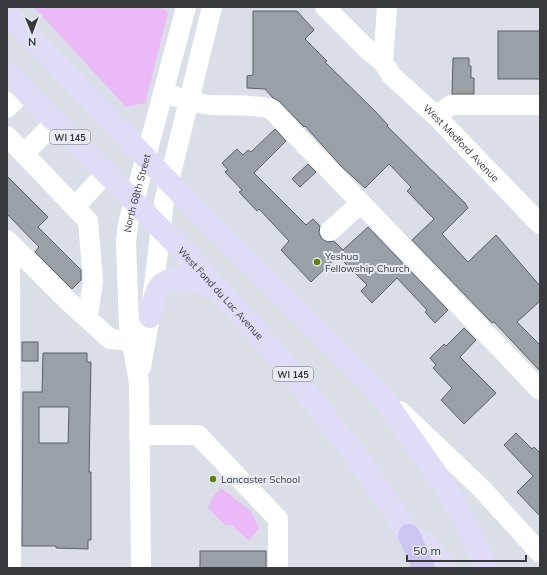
<svg xmlns="http://www.w3.org/2000/svg" width="547" height="575" viewBox="0 0 547 575" font-family="Mulish,sans-serif">
	<rect width="100%" height="100%" fill="#dadee6"/>
	<g fill="#ebb9f8">
		<path d="M 34,7 L 162,7 L 168,13 L 145,103 L 126,107 Z"/>
		<path d="M 221,488 L 251,511 L 259,528 L 249,541 L 233,526 L 225,525 L 208,508 L 212,498 Z"/>
	</g>
	<g fill="#99a1a6" stroke="#5b6267" fill-rule="evenodd">
		<path d="M 253,11 L 297,11 L 314,30 L 305,39 L 327,61 L 325,62 L 375,111 L 388,125 L 387,126 L 465,203 L 468,208 L 442,234 L 468,262 L 496,235 L 540,286 L 540,301 L 517,322 L 540,345 L 540,371 L 494,322 L 492,323 L 412,240 L 434,219 L 407,191 L 411,187 L 389,164 L 365,188 L 341,166 L 305,126 L 304,127 L 279,101 L 273,98 L 265,89 L 247,88 L 247,76 L 253,75 Z"/>
		<rect x="498" y="31" width="42" height="48"/>
		<path d="M 453,58 L 469,58 L 469,66 L 471,66 L 471,78 L 474,78 L 474,94 L 452,94 Z"/>
		<path d="M 275,129 L 286,141 L 254,173 L 306,225 L 313,219 L 320,226 L 319,233 L 322,239 L 327,242 L 334,241 L 343,250 L 368,227 L 448,310 L 435,323 L 425,312 L 427,310 L 397,278 L 372,303 L 361,291 L 367,285 L 338,256 L 311,282 L 281,250 L 289,241 L 259,209 L 257,211 L 239,192 L 242,190 L 225,172 L 228,170 L 222,163 L 237,149 L 243,155 L 248,150 L 251,152 Z"/>
		<path d="M 308,164 L 316,172 L 300,187 L 292,179 Z"/>
		<path d="M 7,176 L 48,217 L 38,227 L 81,270 L 81,280 L 72,289 L 35,252 L 39,247 L 7,214 Z"/>
		<path d="M 464,328 L 476,340 L 460,357 L 496,393 L 464,424 L 441,400 L 452,388 L 433,368 L 436,365 L 430,358 L 444,344 L 446,346 Z"/>
		<rect x="22" y="342" width="16" height="19"/>
		<path d="M 43,353 L 87,353 L 87,362 L 91,362 L 89,472 L 91,472 L 91,540 L 88,540 L 88,549 L 56,548 L 56,546 L 22,546 L 23,392 L 42,392 ZM 39,407 L 69,407 L 68,443 L 39,443 Z"/>
		<path d="M 516,433 L 532,449 L 534,447 L 540,453 L 540,516 L 517,492 L 533,476 L 504,445 Z"/>
		<rect x="200" y="551" width="66" height="17"/>
	</g>
	<g fill="none" stroke-linecap="round" stroke-linejoin="round">
		<g stroke="#fff" stroke-width="20">
			<path id="s1" d="M 325,7 L 367,49 L 383,62 L 392,76 L 436,116 L 540,224"/>
			<path d="M 383,62 L 387,7"/>
			<path d="M 163,93 C 179,97 196,104 212,105 C 232,106 252,104 271,109 L 540,390"/>
			<path d="M 7,108 L 24,91"/>
			<path d="M 436,116 L 451,105 L 540,105"/>
			<path d="M 7,136 L 88,221 L 93,281 L 89,309 L 84,315"/>
			<path d="M 24,154 L 55,122"/>
			<path d="M 75,207 L 106,173"/>
			<path d="M 330,231 L 361,203"/>
			<path d="M 7,240 L 67,300 L 110,339 L 145,342"/>
			<path d="M 10,244 L 11,568"/>
			<path d="M 141,367 L 150,317 L 164,202 L 212,7"/>
			<path d="M 400,411 L 482,489 L 540,553"/>
			<path d="M 139,435 L 198,435 L 278,519 L 278,568"/>
			<path id="s2" d="M 141,568 L 139,383 L 129,325 L 126,242 L 128,224 L 186,7"/>
		</g>
		<g stroke="#e0dcf7" stroke-width="22">
			<path d="M 7,12 L 169,182 L 380,393 L 441,480 L 466,524 L 487,568"/>
			<path id="s3" d="M 7,73 L 178,246 L 273,350 L 347,444 L 384,496 L 409,535 L 424,543 L 436,555 L 444,568"/>
			<path d="M 150,317 C 152,307 153,296 159,287 C 171,272 201,282 216,287"/>
		</g>
		<path stroke="#ccc5f2" stroke-width="22" d="M 409,535 L 424,568"/>
	</g>
	<g fill="#5f8405" stroke="#e7ebf4" stroke-width="1.5">
		<circle cx="317" cy="262" r="4"/>
		<circle cx="213" cy="479" r="4"/>
	</g>
	<g text-anchor="middle" dominant-baseline="central" stroke-width="4" stroke-linejoin="round" paint-order="stroke">
		<g fill="#e7ebf4" stroke="#6c6e73" stroke-width="1">
			<rect x="50" y="130" width="40" height="14" rx="3"/>
			<rect x="273" y="367" width="40" height="14" rx="3"/>
		</g>
		<g font-size="9" font-weight="bold" fill="#37393c">
			<text x="70" y="137">WI 145</text>
			<text x="293" y="374">WI 145</text>
		</g>
		<g font-size="10" fill="#37393c" stroke="#e7ebf4">
			<text stroke="none"><textPath href="#s1" startOffset="193">West Medford Avenue</textPath></text>
			<text stroke="none"><textPath href="#s2" startOffset="377">North 68th Street</textPath></text>
			<text stroke="none"><textPath href="#s3" startOffset="307">West Fond du Lac Avenue</textPath></text>
		</g>
		<g font-size="10" fill="#37393c" stroke="#e7ebf4" text-anchor="start">
			<text x="325" y="256">Yeshua<tspan x="325" dy="12">Fellowship Church</tspan></text>
			<text x="221" y="479">Lancaster School</text>
		</g>
	</g>
	<rect width="547" height="575" fill="none" stroke="#37393c" stroke-width="16"/>
	<g transform="translate(32 32) rotate(179)" stroke="#e7ebf4" stroke-width="3" paint-order="stroke">
	<path d="M0-3L7 15L0 10L-7 15Z" fill="#37393c"/>
	<text y="-6" font-size="11" font-weight="bold" text-anchor="middle" fill="#37393c">N</text>
	</g>
	<path d="M407 555v6h119v-6" fill="none" stroke="#37393c" stroke-width="2"/>
	<text x="413" y="555" font-size="12" fill="#37393c" stroke="#e7ebf4" stroke-width="3" paint-order="stroke">50 m</text>
</svg>
